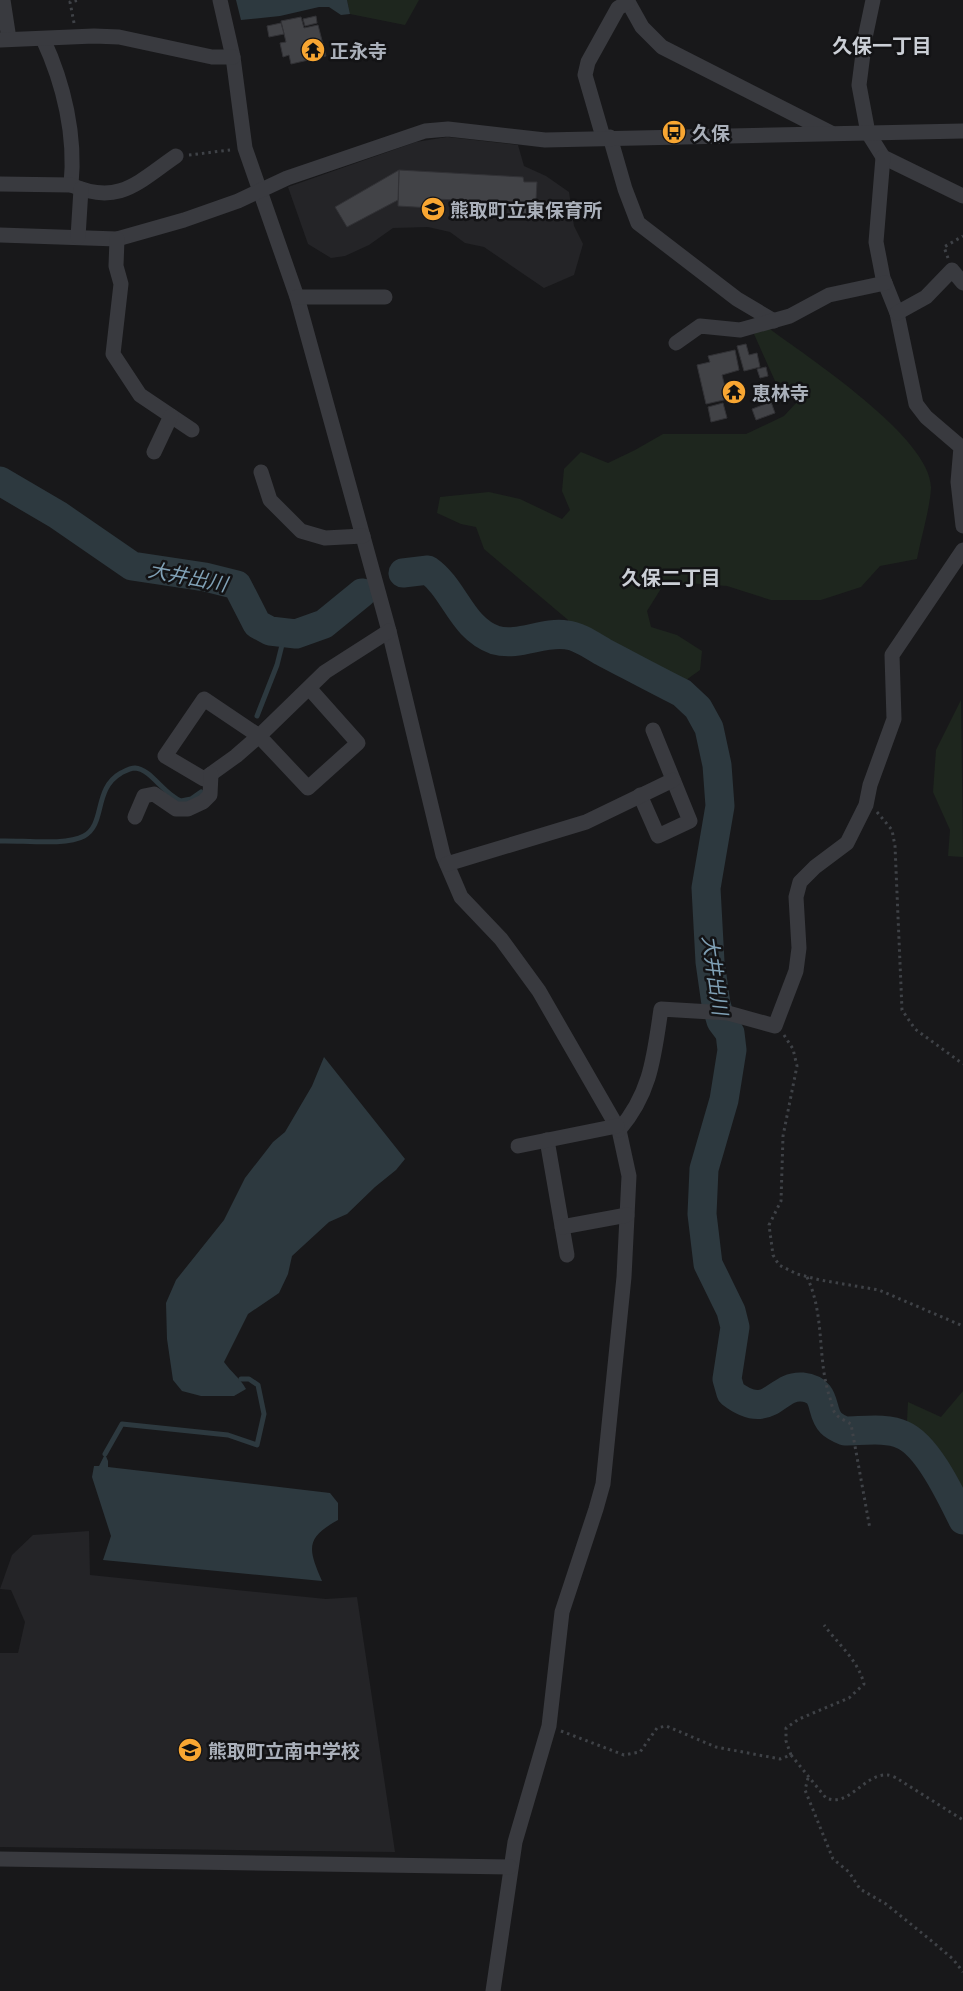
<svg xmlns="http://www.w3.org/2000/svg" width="963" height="1991" viewBox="0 0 963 1991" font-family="'Exo 2','Noto Sans JP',sans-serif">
	<rect width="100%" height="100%" fill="#18181a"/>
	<g fill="#242427">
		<path d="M 447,137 L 518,145 L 524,166 L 546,176 L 569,192 L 574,226 L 583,244 L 574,275 L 544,288 L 484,247 L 465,243 L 450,232 L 428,227 L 393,228 L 369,245 L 345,256 L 331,258 L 308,244 L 288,187 L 416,142 Z"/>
		<path d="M 89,1531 L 90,1575 L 326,1599 L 357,1597 L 395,1852 L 0,1847 L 0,1653 L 18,1653 L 25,1622 L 11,1590 L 0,1589 L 12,1555 L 33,1535 Z"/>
	</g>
	<g fill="#1e261e">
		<path d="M 347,0 L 419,0 L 405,25 L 350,14 Z"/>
		<path d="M 767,327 C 806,356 932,438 931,488 C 930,508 921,538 917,559 L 880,566 L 861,587 L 821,600 L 771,600 L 727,586 L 687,583 L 662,587 L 647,611 L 651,627 L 677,635 L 702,651 L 700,670 L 686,680 L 653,668 L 574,625 L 484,549 L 476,527 L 461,524 L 437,513 L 440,497 L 489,492 L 520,499 L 562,519 L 570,510 L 562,491 L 564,469 L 581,452 L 608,463 L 635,450 L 663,434 L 746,434 L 784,416 L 797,402 L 784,384 L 775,381 L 754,334 Z"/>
		<path d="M 961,700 L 963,857 L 948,856 L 950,830 L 933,792 L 936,750 Z"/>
		<path d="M 963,1391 L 963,1501 L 949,1471 L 907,1421 L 908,1402 L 941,1417 Z"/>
	</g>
	<g fill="#2d393f">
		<path d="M 236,0 L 347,0 L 350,14 L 341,15 L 329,7 L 319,7 L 280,16 L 241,20 Z"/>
		<path d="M 324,1057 L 405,1159 L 396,1170 L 375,1187 L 347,1214 L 329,1222 L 292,1256 L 288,1274 L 279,1293 L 248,1314 L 224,1362 C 231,1372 240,1378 246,1389 L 234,1396 L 201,1396 L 182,1391 L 173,1380 L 167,1339 L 166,1303 L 176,1280 L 224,1220 L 245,1178 L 273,1142 L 285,1132 L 312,1086 Z"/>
		<path d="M 105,1454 L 108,1461 L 108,1467 L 330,1493 L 338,1503 L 338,1520 C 305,1538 308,1549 322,1581 L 103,1560 L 111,1536 L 92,1477 L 94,1466 L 99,1466 Z"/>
	</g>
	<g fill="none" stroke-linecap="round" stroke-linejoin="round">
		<g stroke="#2d393f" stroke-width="5">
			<path d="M 257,716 L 277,665 L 285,633"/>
			<path d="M 0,841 C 21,840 66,846 84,836 C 106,824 93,789 121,773 C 125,771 130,768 135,768 C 151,769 164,795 181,801 L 191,799 L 201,792"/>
			<path d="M 105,1454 L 122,1424 L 228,1435 L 257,1445 L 264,1414 L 258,1385 L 249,1379 L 241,1379"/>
		</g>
		<g stroke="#2d393f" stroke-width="29">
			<path d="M 0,481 L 58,515 L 132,566 L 205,577 L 237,585 L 257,624 L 270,631 L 296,634 L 324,624 L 362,593"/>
			<path d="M 403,573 L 428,570 C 455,589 461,628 495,640 C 519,647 543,631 567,635 C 579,636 594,647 605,653 C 630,666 656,680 682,693 L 698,708 L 709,728 L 717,765 L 720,806 L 706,888 L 710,962 L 716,1004 L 721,1021 L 730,1033 L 732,1050 L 724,1100 L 704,1169 L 702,1214 L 708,1264 L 731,1311 L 735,1327 L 727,1379 L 731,1393 C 770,1423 775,1385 802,1387 C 829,1390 819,1411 831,1423 C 835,1427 840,1429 845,1431 C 862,1431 887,1427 903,1435 C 928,1446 951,1496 963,1520"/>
		</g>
	</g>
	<g fill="#424347" stroke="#323236">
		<path d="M 316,16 L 317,23 L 305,26 L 303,19 Z"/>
		<path d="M 301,17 L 304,28 L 318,25 L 326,56 L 291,64 L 289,55 L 283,57 L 280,43 L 286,42 L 281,21 Z"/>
		<path d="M 281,23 L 284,34 L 269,37 L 267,26 Z"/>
		<path d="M 399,170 L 523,177 L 524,182 L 537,182 L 535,217 L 509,215 L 510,202 L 433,199 L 432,208 L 398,206 Z"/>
		<path d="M 399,170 L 398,200 L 347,227 L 335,207 Z"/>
		<path d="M 746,344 L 749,355 L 757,353 L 760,367 L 744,371 L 737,346 Z"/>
		<path d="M 735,350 L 739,370 L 722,375 L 728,399 L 706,404 L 697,365 L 710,362 L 708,356 Z"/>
		<path d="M 766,367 L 768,376 L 760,378 L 757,369 Z"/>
		<path d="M 771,402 L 775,413 L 756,420 L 752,409 Z"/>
		<path d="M 723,403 L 727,418 L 711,422 L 708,407 Z"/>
	</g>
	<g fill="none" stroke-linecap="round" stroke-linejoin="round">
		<g stroke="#3f4247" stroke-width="3" stroke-dasharray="2.5 4" stroke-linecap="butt">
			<path d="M 74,23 L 70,2 L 79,0"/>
			<path d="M 189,155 L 230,150"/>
			<path d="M 948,258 L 944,247 L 963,236"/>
			<path d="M 877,812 L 892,830 L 895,846 L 902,1010 L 915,1029 L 963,1064"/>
			<path d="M 784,1035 L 793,1049 L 797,1066 L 783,1136 L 781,1201 L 769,1225 L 773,1255 L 779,1265 L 797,1274 L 820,1280 L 879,1290 L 963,1326"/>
			<path d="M 807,1277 C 825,1315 817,1356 829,1395 C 831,1400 832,1409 835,1413 C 838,1418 846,1421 851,1424 L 870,1529"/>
			<path d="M 561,1731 L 624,1755 L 640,1752 L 657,1728 L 666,1726 L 716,1747 L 780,1759 L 791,1755 L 786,1741 L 786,1728 L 799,1719 L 849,1698 L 864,1684 C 858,1660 838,1644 824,1625"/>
			<path d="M 791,1755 L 826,1798 C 849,1808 865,1773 887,1775 C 890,1775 895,1777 898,1779 L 963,1820"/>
			<path d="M 808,1778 L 805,1790 L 833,1859 L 849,1872 L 860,1889 L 886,1904 L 928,1938 L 953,1959 L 963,1972"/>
		</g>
		<g stroke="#393a3f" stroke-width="15">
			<path d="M 3,0 L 9,39"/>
			<path d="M 220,0 L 233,57 L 245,148 L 297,297 L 389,631 L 443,855 L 461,897 L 501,939 L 539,991 L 619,1130 L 629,1176 L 624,1277 L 603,1484 L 596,1509 L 562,1612 L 549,1726 L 515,1842 L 493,1991"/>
			<path d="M 627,0 L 642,27 L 662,47 L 831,133"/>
			<path d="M 873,0 L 865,38 L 859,85 L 868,133 L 883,157 L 963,196"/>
			<path d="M 43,39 C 64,84 76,136 71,185"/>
			<path d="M 0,40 L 94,36 L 119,37 L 212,57 L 233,57"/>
			<path d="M 603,137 L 585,75 L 588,62 L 618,8 L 628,2"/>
			<path d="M 610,137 L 625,189 L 638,223 L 737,299 L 774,321"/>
			<path d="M 883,157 L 876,242 L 883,278 L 897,313 L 916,404 L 926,417 L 961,447 L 958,482 L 963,526"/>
			<path d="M 0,184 L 71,185 C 119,206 138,182 176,156"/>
			<path d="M 0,235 L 117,239 L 184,220 L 238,201 L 287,178 L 425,131 L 448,129 L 545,140 L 963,131"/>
			<path d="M 78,237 L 81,189"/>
			<path d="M 117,239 L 116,266 L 121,284 L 113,354 L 140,395 L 192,430"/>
			<path d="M 297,297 L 385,297"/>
			<path d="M 897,313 L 926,297 L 952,270 L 963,283"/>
			<path d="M 676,343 L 700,326 L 740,330 L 790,316 L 829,295 L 885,283"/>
			<path d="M 154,452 L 171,416"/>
			<path d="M 261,472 L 270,500 L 301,531 L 325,538 L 363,536"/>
			<path d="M 309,688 L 358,743 L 308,788 L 259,736 L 204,699 L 165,756 L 204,779 L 236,756 L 259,736 L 325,672 L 389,631"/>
			<path d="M 640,795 L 658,836 L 690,821 L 653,730"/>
			<path d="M 135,817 L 144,796 L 154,794 L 176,809 L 188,809 L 203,802 L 210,795 L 211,774"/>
			<path d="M 447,864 L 586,822 L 673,780"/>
			<path d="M 619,1130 C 651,1093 654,1056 661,1009 L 728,1013 L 775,1026 L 796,971 L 799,948 L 796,897 L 800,882 L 815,867 L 847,843 L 866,805 L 870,785 L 894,719 L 892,655 L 963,550"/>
			<path d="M 547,1140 L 567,1255"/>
			<path d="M 518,1146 L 617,1126"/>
			<path d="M 562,1227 L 627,1215"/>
			<path d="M 0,1859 L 510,1867"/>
		</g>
	</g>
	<defs>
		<g id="temple-disc" transform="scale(1.25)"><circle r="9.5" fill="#f8a632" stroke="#131315"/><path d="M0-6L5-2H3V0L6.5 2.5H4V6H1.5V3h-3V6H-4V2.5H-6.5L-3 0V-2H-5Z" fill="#111"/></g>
		<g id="bus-disc" transform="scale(1.25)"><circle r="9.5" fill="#f8a632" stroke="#131315"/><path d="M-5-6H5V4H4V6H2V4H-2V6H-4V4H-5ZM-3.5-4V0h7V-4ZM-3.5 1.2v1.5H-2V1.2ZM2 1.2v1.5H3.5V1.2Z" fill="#111"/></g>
		<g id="school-disc" transform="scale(1.25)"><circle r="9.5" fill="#f8a632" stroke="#131315"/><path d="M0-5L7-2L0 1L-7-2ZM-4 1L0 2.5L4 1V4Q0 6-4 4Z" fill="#111"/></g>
	</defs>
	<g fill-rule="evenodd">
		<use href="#temple-disc" x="313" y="50"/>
		<use href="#bus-disc" x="674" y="132"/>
		<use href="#school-disc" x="433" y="209"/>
		<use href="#temple-disc" x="734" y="392"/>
		<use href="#school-disc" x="190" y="1750"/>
	</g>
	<g text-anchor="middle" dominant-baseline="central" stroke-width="5" stroke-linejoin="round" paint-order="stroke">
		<g font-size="19" font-weight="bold" fill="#aab0ba" stroke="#131315" text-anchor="start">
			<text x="330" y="50">正永寺</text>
			<text x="692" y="132">久保</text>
			<text x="450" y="209">熊取町立東保育所</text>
			<text x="752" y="392">恵林寺</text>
			<text x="208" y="1750">熊取町立南中学校</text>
		</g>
		<g font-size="20" font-weight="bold" fill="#cbcfd6" stroke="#131315">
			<text x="882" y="45">久保一丁目</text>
			<text x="671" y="577">久保二丁目</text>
		</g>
		<g font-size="20" font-style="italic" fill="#80a1b6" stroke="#131315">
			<text transform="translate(188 576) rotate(11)">大井出川</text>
			<text transform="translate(716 975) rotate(82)">大井出川</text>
		</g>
	</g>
</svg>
